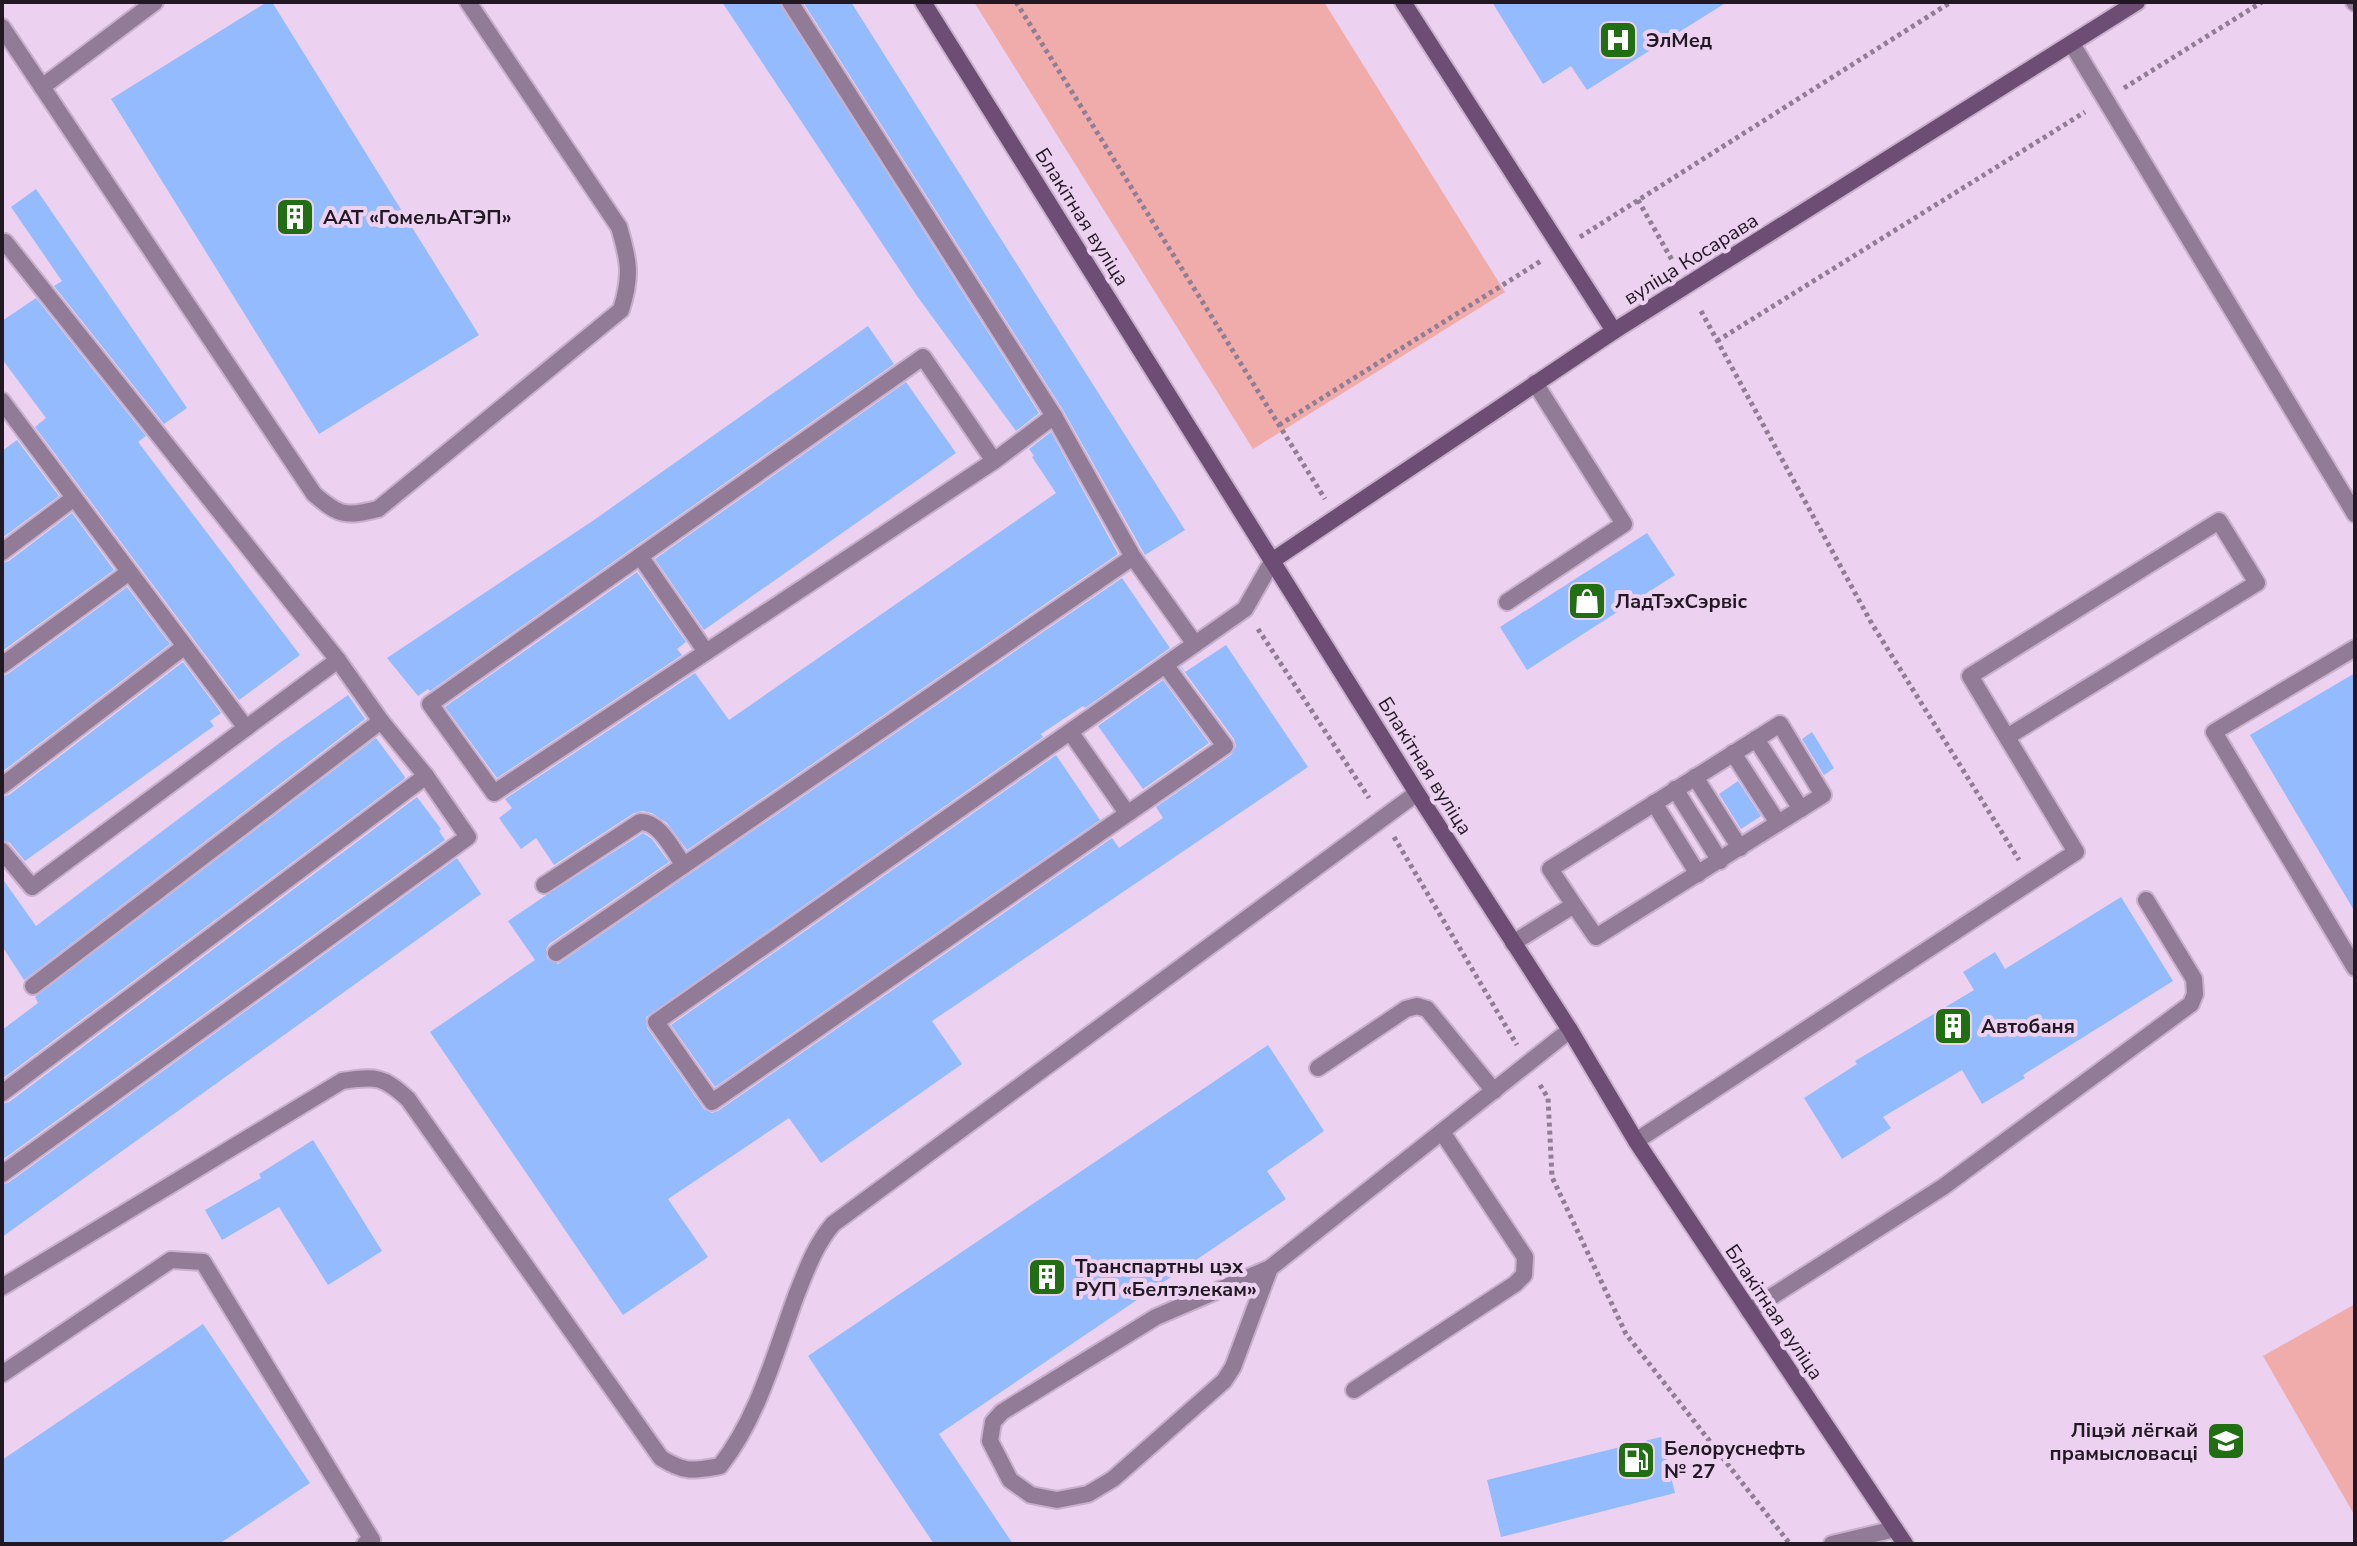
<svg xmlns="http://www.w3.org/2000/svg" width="2357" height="1546" viewBox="0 0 2357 1546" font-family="'Nunito Sans',sans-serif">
	<rect width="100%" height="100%" fill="#ecd1f1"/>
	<g fill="#f0acaa">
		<path d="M 974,2 L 1324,2 L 1505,292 L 1253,449 Z"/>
		<path d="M 2355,1304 L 2355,1516 L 2263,1356 Z"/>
	</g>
	<g fill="#94bbfe">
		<path d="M 267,2 L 272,2 L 479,335 L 319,434 L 111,99 Z"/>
		<path d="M 722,2 L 779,2 L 1039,413 L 1016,431 L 917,296 Z"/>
		<path d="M 803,2 L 851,2 L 1185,530 L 1145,555 L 1063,410 Z"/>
		<path d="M 1492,2 L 1727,2 L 1587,90 L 1571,66 L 1543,84 Z"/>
		<path d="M 36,189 L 187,408 L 164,424 L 54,286 L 62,281 L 11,207 Z"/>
		<path d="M 36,298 L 146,436 L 138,442 L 300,655 L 239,700 L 35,427 L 46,418 L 2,359 L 2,321 Z"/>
		<path d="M 868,326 L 894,364 L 430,691 L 428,689 L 418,696 L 387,658 L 594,520 Z"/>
		<path d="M 906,382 L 956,453 L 704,630 L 655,559 Z"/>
		<path d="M 1051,432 L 1118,554 L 687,850 L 667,823 L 652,813 L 642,811 L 634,813 L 554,865 L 536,838 L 521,849 L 499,818 L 512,808 L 505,799 L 695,673 L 729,720 L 1056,493 L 1032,457 L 1034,456 L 1029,449 Z"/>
		<path d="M 17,440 L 59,496 L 2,538 L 2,451 Z"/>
		<path d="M 72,513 L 114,570 L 2,651 L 2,563 L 9,561 Z"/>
		<path d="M 1647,533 L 1675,575 L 1527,670 L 1500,627 Z"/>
		<path d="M 637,572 L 686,642 L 677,649 L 682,655 L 497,778 L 445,707 Z"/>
		<path d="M 1122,578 L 1170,648 L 1085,708 L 1083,706 L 1041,734 L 1043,737 L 646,1017 L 647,1028 L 704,1109 L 712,1113 L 718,1111 L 1112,838 L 1119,848 L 1163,818 L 1156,807 L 1231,755 L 1236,746 L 1234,739 L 1181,667 L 1182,667 L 1185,672 L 1226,645 L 1308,767 L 932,1021 L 962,1064 L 821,1163 L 789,1118 L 668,1199 L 708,1257 L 623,1315 L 430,1032 L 535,960 L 508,921 L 545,896 L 643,833 L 652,839 L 669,862 L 549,944 L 546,949 L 547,959 L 558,964 Z"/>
		<path d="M 127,587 L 170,644 L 2,772 L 2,676 L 8,674 Z"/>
		<path d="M 183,662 L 221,713 L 210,721 L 214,726 L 25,861 L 10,843 L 2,840 L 2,797 L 9,795 Z"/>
		<path d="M 2355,673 L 2355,912 L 2250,735 Z"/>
		<path d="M 1163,680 L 1209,743 L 1143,789 L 1098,726 Z"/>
		<path d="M 348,695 L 365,719 L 24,980 L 2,946 L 2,878 L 36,926 L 281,742 Z"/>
		<path d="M 1812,732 L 1834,768 L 1824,775 L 1802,739 Z"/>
		<path d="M 376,738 L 405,777 L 404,779 L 2,1079 L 2,1030 L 38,1003 L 35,997 Z"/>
		<path d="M 1056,755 L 1100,820 L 715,1087 L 671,1025 Z"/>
		<path d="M 1738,781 L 1761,816 L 1741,829 L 1719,794 Z"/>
		<path d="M 417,797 L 441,829 L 439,831 L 445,840 L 2,1160 L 2,1104 L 9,1102 Z"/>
		<path d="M 457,858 L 481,894 L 2,1237 L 2,1185 L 8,1183 Z"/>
		<path d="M 2121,897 L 2173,981 L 2023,1075 L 2025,1078 L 1982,1104 L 1962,1070 L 1883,1117 L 1891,1128 L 1842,1159 L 1804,1098 L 1857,1064 L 1855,1061 L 1974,990 L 1963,972 L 1995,952 L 2005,969 Z"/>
		<path d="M 1268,1045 L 1324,1131 L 1267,1171 L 1286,1199 L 939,1434 L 1013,1544 L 934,1544 L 808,1356 Z"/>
		<path d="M 313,1140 L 382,1251 L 328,1285 L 279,1207 L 222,1240 L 205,1210 L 261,1178 L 259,1174 Z"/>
		<path d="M 203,1324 L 310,1483 L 219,1544 L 2,1544 L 2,1460 Z"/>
		<path d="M 1661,1437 L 1675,1493 L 1501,1537 L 1487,1480 Z"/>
	</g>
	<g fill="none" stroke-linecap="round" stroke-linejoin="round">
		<g stroke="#c8b0cc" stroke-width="20">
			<g id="lane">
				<path d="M 790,2 L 1054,416 L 1133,557 L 1195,644"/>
				<path d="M 2354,2 L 2355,3"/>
				<path d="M 2,27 L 314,494 C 339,516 346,517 378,509 L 621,310 C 632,275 629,261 619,227 L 468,2"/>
				<path d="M 2072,44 L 2355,514"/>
				<path d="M 42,87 L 155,2"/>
				<path d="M 5,242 L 338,660"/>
				<path d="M 2,401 L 246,728 L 338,660 L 381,721"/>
				<path d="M 994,461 L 923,357 L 430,704 L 494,793 L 994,461 L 1054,416"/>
				<path d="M 2,552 L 74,498"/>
				<path d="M 640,556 L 706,652"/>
				<path d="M 1507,602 L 1624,524 L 1535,383"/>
				<path d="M 2355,648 L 2214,732 L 2355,968"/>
				<path d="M 2,665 L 128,573"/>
				<path d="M 1166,666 L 1225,746 L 712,1102 L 656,1022 L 1245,609 L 1273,560"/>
				<path d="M 1071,733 L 1127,813"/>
				<path d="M 1756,739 L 1801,809"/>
				<path d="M 1733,753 L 1778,823"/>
				<path d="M 1695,777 L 1740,848"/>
				<path d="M 2,786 L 184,647"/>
				<path d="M 1675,789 L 1720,861"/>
				<path d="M 1654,803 L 1698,874"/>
				<path d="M 2,851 L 32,887 L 246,728"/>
				<path d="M 544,885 L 640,822 C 660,821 673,851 684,865"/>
				<path d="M 1513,943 L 1574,905 L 1596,937 L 1823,795 L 1780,724 L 1550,869 L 1574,905"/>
				<path d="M 556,953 L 1133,557"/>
				<path d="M 1318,1068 L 1406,1009 L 1417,1006 L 1427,1009 L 1494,1091"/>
				<path d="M 2,1093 L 426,776"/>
				<path d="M 1636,1141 L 2076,852 L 1970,676 L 2219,521 L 2257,583 L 2007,737"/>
				<path d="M 2,1174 L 468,837 L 426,776 L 381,721 L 33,986"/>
				<path d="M 1270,1268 L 1233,1367 L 1224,1381 L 1113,1479 L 1088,1494 L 1057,1500 L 1031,1495 L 1010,1480 L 990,1441 L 993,1422 L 1002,1412 L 1156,1317 L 1270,1268 L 1570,1030"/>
				<path d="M 2,1287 L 342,1081 C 376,1076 383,1076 408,1099 L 661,1458 C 685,1473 692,1471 720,1466 C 758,1418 775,1353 796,1296 C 806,1271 815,1245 833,1224 L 1417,793"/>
				<path d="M 1749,1311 L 1943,1187 L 2191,1004 L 2195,994 L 2194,979 L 2146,900"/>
				<path d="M 2,1374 L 171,1260 L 203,1262 L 372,1540 L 365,1544"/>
				<path d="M 1354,1390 L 1515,1284 L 1524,1275 L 1525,1257 L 1442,1132"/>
				<path d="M 1832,1544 L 1895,1529"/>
			</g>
		</g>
		<g stroke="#c8b0cc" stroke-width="20">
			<g id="secondary">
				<path d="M 923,2 L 1417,793 L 1570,1030 L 1636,1141 L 1905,1544"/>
				<path d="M 1403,2 L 1614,331"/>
				<path d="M 1273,560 L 1614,331 L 2137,2"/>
			</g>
		</g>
		<g stroke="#917e94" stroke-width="5" stroke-dasharray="4 4" stroke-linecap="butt">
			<path d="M 1016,2 L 1325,499"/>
			<path d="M 2124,88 L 2262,2"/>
			<path d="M 1638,200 L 1672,260"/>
			<path d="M 1580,237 L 1951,2"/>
			<path d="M 1701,311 L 1872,624 L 2019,860"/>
			<path d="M 1717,341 L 2085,112"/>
			<path d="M 1279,425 L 1541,261"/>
			<path d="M 1258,629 L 1369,798"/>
			<path d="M 1394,837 L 1517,1045"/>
			<path d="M 1540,1085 L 1548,1098 L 1552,1177 L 1626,1334 L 1790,1544"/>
		</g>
		<use href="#lane" stroke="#927b96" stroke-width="16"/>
		<use href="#secondary" stroke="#6d4d74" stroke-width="16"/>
	</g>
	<defs>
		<g id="hospital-square" transform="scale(2)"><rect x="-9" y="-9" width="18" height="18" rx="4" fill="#226f13" stroke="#ecd1f1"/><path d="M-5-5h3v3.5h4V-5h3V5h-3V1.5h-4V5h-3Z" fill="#fff"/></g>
		<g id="building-square" transform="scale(2)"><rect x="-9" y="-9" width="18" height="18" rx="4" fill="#226f13" stroke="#ecd1f1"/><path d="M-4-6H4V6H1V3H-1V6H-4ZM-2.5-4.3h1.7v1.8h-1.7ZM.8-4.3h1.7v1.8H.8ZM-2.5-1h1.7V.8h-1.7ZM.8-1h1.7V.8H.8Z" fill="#fff"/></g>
		<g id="shop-square" transform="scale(2)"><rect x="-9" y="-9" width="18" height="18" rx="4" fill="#226f13" stroke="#ecd1f1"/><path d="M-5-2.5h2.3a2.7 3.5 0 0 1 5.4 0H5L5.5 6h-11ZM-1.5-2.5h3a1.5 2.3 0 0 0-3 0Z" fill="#fff"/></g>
		<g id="university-square" transform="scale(2)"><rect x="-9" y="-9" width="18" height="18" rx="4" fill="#226f13" stroke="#ecd1f1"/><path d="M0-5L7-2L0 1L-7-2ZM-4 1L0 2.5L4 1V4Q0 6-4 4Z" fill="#fff"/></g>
		<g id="fuel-square" transform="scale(2)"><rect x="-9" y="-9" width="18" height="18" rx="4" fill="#226f13" stroke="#ecd1f1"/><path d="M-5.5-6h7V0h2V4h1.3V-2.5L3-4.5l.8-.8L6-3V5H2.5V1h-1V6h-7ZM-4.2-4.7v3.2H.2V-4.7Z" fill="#fff"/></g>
	</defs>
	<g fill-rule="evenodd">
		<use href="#hospital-square" x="1618" y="40"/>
		<use href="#building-square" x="295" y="217"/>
		<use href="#shop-square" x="1587" y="601"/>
		<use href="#building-square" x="1953" y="1026"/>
		<use href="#building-square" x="1047" y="1277"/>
		<use href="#university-square" x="2226" y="1441"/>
		<use href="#fuel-square" x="1636" y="1460"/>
	</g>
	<g text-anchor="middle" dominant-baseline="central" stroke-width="8" stroke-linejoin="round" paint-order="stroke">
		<g font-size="20" font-weight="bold" fill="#221823" stroke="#ecd1f1" text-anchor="start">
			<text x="1646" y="40">ЭлМед</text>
			<text x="323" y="217">ААТ «ГомельАТЭП»</text>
			<text x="1615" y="601">ЛадТэхСэрвіс</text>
			<text x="1981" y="1026">Автобаня</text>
			<text x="1075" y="1266">Транспартны цэх<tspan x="1075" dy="23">РУП «Белтэлекам»</tspan></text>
			<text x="2198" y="1430" text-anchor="end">Ліцэй лёгкай<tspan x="2198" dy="23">прамысловасці</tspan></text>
			<text x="1664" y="1448">Белоруснефть<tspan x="1664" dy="23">№ 27</tspan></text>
		</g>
		<g font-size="20" fill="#221823" stroke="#ecd1f1">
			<text transform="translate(1082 217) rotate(58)">Блакітная вуліца</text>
			<text transform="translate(1691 259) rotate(-32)">вуліца Косарава</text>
			<text transform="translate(1425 766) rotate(58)">Блакітная вуліца</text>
			<text transform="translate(1774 1312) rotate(56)">Блакітная вуліца</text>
		</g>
	</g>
	<rect width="2357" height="1546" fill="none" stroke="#221823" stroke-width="8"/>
</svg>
